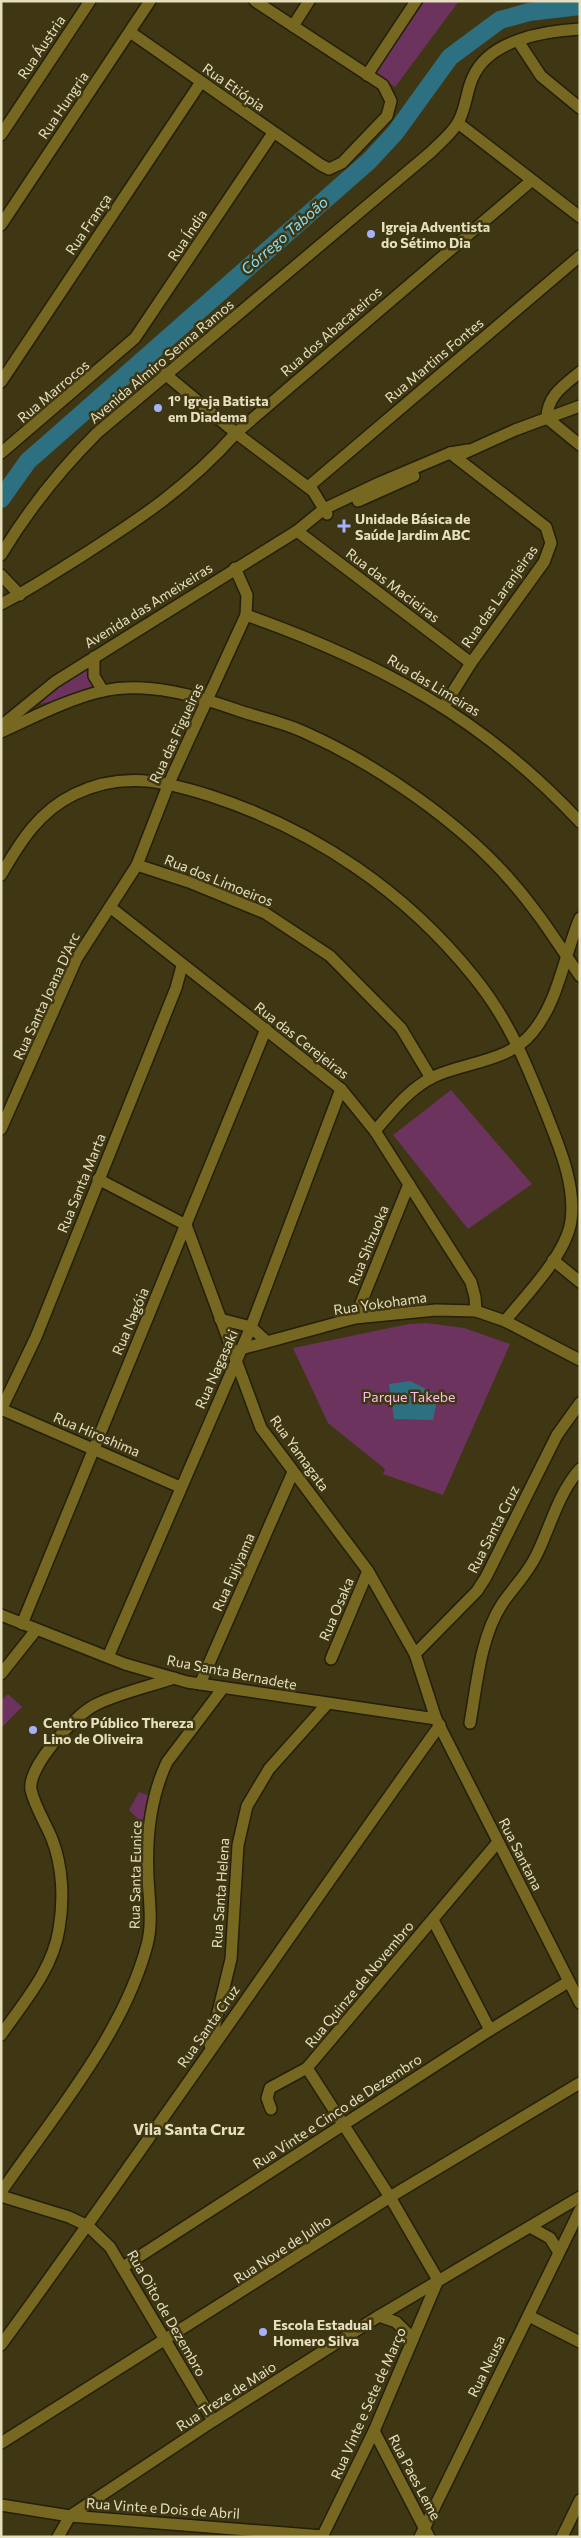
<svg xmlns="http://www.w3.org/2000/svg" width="581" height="2538" viewBox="0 0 581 2538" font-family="Commissioner,sans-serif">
	<rect width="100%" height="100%" fill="#3f3713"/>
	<g fill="#6b335d">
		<path d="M 425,1 L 459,1 L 395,87 L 375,73 Z"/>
		<path d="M 91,664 L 92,685 L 98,690 L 40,704 L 58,686 Z"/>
		<path d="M 451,1090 L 532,1184 L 468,1229 L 393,1135 Z"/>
		<path d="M 427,1323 L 464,1328 L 510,1344 L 443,1495 L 383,1474 L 385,1469 L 328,1423 L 293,1348 L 409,1324 Z"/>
		<path d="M 8,1694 L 22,1707 L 1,1728 L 1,1701 Z"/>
		<path d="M 139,1792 L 153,1797 L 149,1818 L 141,1822 L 129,1810 Z"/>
	</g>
	<path fill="#2d7081" d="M 410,1381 L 438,1395 L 433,1420 L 394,1419 L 389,1384 Z"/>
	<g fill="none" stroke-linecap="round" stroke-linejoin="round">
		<path stroke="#2d7081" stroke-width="18" d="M 1,499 L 28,461 L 369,161 L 395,133 L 450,57 L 500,20 L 529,12 L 580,6"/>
		<g stroke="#231f09" stroke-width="14">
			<g id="minor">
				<path d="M 293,26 L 309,1"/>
				<path d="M 130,32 L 321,165 L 329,169 L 342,163 L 387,116 L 391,101 L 383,85 L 255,1"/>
				<path d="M 518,41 L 541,76 L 580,108"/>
				<path d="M 367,75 L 416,1"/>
				<path d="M 458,123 L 580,217"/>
				<path d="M 1,135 L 90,1"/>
				<path d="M 1,225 L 150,1"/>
				<path d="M 165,374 L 236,433 L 313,491 L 327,514"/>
				<path d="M 1,382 L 201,82"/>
				<path d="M 547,418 C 547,396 564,385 580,372"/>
				<path d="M 547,418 L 580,445"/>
				<path d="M 1,453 L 135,338 L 273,133"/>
				<path d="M 462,454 L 515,430 L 580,406"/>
				<path d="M 308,487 L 580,256"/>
				<path d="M 358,501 L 414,476"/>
				<path d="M 297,531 L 471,663"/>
				<path d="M 1,555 C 28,510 60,470 97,433 L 431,152 C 440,143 451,134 457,124 C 466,111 466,91 473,77 C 489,40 544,31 580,29"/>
				<path d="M 1,575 L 20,595"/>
				<path d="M 1,604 C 29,590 54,573 80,557 C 141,518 188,487 236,433 L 531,181"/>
				<path d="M 246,615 C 379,662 483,718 580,822"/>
				<path d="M 94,657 L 94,676 L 103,691"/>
				<path d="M 444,706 L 471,663 L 544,562 L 551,543 L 546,527 L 450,453"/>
				<path d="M 1,726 L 55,682 L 297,531 L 324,509 L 379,483 L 450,453 L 468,450"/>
				<path d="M 1,732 C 34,717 68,699 103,691 C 148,681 197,696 240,711 C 261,718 284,723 304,732 C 376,764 460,822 511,881 C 537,910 558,944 580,976"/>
				<path d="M 137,865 L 189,882 L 265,913 L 330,956 L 401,1028 L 431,1078"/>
				<path d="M 1,875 C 20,842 39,811 75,794 C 122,771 164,781 211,796 C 315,830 406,892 474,977 C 509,1020 526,1063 546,1113 C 559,1146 576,1185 571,1221 C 566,1255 526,1295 505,1321"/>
				<path d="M 110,907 L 341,1089 L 375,1131 L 471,1282 L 475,1297 L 476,1311"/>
				<path d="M 1,1129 L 77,958 L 137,865 L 169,783 L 246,615 L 247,595 L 235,568"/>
				<path d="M 375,1131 C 392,1111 409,1089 433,1077 C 465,1062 508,1062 532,1033 C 559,1001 564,955 580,918"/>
				<path d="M 98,1179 L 186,1225 L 261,1428 L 368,1571 L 415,1654 L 436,1719 L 580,2003"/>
				<path d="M 553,1260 L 580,1282"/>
				<path d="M 355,1318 L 409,1184"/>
				<path d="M 220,1319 L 251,1327 L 266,1341"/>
				<path d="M 241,1349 L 355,1318 L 436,1310 L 476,1311 L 505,1321 L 580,1360"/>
				<path d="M 1,1409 L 180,1487"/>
				<path d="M 1,1410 L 36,1337 L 176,988 L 182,966"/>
				<path d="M 1,1615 L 125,1664 L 187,1682 L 436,1719"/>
				<path d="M 22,1624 L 266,1029"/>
				<path d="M 415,1654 L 477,1591 L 486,1577 L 557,1435 L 580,1403"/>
				<path d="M 108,1657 L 251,1327 L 341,1089"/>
				<path d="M 331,1659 L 368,1571"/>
				<path d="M 1,1674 L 36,1630"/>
				<path d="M 200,1684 L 293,1472"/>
				<path d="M 470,1723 C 477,1684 480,1638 502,1604 C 514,1586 527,1575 537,1554 C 551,1525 558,1494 580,1469"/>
				<path d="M 433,1920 L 490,2030"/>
				<path d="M 1,2035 C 24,2002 53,1969 59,1929 C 64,1901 63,1867 52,1839 C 46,1824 35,1807 31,1790 C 27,1767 75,1715 95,1705 C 119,1693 148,1687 174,1678"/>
				<path d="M 210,2045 L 231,1959 L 238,1845 L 247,1806 L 269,1769 L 327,1704"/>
				<path d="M 307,2068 L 390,2197 L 438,2280"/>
				<path d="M 271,2109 L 267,2098 L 270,2088 L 307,2068 L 498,1842"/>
				<path d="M 1,2192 C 54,2115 123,2035 147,1945 C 153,1923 149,1899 148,1877 C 146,1837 150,1798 167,1762 L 223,1688"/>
				<path d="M 1,2196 L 69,2217 L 88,2226 L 110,2247 L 213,2421"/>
				<path d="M 530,2227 L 550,2238 L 558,2251"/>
				<path d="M 123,2267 L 490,2030 L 568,1982"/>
				<path d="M 379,2316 L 396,2322 L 413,2339"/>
				<path d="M 529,2316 L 580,2342"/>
				<path d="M 1,2345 C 150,2141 292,1931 440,1725"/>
				<path d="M 374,2431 L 429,2537"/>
				<path d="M 1,2443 L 390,2197 L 580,2083"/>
				<path d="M 1,2505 L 70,2516 L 323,2536"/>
				<path d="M 58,2537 L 70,2516 L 213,2421 L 379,2316 L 580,2197"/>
				<path d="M 322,2537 L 374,2431 L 438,2280"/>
				<path d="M 420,2537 L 580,2210"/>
				<path d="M 562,2537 L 580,2500"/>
			</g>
		</g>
		<use href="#minor" stroke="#766821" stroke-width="11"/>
	</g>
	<g fill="#a6b1fc" stroke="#3f3713" stroke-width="2">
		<circle cx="371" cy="234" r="5"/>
		<circle cx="158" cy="408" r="5"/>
		<path d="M341.5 518.5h5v5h5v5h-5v5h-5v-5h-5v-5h5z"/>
		<circle cx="33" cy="1730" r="5"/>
		<circle cx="263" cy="2332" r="5"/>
	</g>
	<g text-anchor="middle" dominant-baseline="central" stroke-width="5" stroke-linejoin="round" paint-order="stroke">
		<g font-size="14" fill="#e7e0be" stroke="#3f3713">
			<text transform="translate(41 47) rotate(-56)">Rua Áustria</text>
			<text transform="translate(234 87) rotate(35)">Rua Etiópia</text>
			<text transform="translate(63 105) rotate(-56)">Rua Hungria</text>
			<text transform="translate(88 224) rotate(-56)">Rua França</text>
			<text transform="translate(187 235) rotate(-56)">Rua Índia</text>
			<text transform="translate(331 331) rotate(-41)">Rua dos Abacateiros</text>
			<text transform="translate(434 360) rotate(-40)">Rua Martins Fontes</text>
			<text transform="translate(161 361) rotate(-40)">Avenida Almiro Senna Ramos</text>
			<text transform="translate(53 391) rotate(-40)">Rua Marrocos</text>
			<text transform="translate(393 585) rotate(37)">Rua das Macieiras</text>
			<text transform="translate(499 596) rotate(-55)">Rua das Laranjeiras</text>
			<text transform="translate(148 605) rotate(-32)">Avenida das Ameixeiras</text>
			<text transform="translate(434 685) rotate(31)">Rua das Limeiras</text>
			<text transform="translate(176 733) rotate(-65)">Rua das Figueiras</text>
			<text transform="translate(219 880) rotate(22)">Rua dos Limoeiros</text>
			<text transform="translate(46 996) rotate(-65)">Rua Santa Joana D'Arc</text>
			<text transform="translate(302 1040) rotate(38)">Rua das Cerejeiras</text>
			<text transform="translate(81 1183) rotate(-68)">Rua Santa Marta</text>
			<text transform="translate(368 1245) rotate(-68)">Rua Shizuoka</text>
			<text transform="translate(380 1303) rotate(-8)">Rua Yokohama</text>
			<text transform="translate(130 1321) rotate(-67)">Rua Nagóia</text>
			<text transform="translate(216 1369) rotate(-66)">Rua Nagasaki</text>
			<text transform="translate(97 1434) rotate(23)">Rua Hiroshima</text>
			<text transform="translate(300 1453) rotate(54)">Rua Yamagata</text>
			<text transform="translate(493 1529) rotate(-63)">Rua Santa Cruz</text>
			<text transform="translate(233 1572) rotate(-66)">Rua Fujiyama</text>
			<text transform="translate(336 1609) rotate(-67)">Rua Osaka</text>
			<text transform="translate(232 1672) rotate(11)">Rua Santa Bernadete</text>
			<text transform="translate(521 1854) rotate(63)">Rua Santana</text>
			<text transform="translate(135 1875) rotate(-89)">Rua Santa Eunice</text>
			<text transform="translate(220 1893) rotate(-86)">Rua Santa Helena</text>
			<text transform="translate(359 1984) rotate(-50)">Rua Quinze de Novembro</text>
			<text transform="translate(208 2026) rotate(-55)">Rua Santa Cruz</text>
			<text transform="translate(337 2111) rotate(-33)">Rua Vinte e Cinco de Dezembro</text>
			<text transform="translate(282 2249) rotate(-33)">Rua Nove de Julho</text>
			<text transform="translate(167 2313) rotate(60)">Rua Oito de Dezembro</text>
			<text transform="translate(486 2366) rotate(-64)">Rua Neusa</text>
			<text transform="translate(226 2396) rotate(-33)">Rua Treze de Maio</text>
			<text transform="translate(368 2403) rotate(-66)">Rua Vinte e Sete de Março</text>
			<text transform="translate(415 2477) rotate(62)">Rua Paes Leme</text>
			<text transform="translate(163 2508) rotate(4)">Rua Vinte e Dois de Abril</text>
		</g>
		<g font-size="14" font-weight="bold" fill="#e7e0be" stroke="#3f3713" text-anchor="start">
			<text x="381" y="226">Igreja Adventista<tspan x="381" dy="16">do Sétimo Dia</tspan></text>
			<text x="168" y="400">1º Igreja Batista<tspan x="168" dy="16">em Diadema</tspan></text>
			<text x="355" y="518">Unidade Básica de<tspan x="355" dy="16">Saúde Jardim ABC</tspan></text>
			<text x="43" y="1722">Centro Público Thereza<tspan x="43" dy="16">Lino de Oliveira</tspan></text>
			<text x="273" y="2324">Escola Estadual<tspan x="273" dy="16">Homero Silva</tspan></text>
		</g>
		<g font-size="14" fill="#fbbde8" stroke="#3f3713">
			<text x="409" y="1396">Parque Takebe</text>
		</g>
		<g font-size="15" font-style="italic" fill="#8ae0f8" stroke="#3f3713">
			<text transform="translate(284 235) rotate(-41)">Córrego Taboão</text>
		</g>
		<g font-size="16" font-weight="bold" fill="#e7e0be" stroke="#3f3713">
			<text x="189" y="2128">Vila Santa Cruz</text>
		</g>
	</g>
	<rect width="581" height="2538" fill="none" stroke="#e7e0be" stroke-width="5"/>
</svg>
